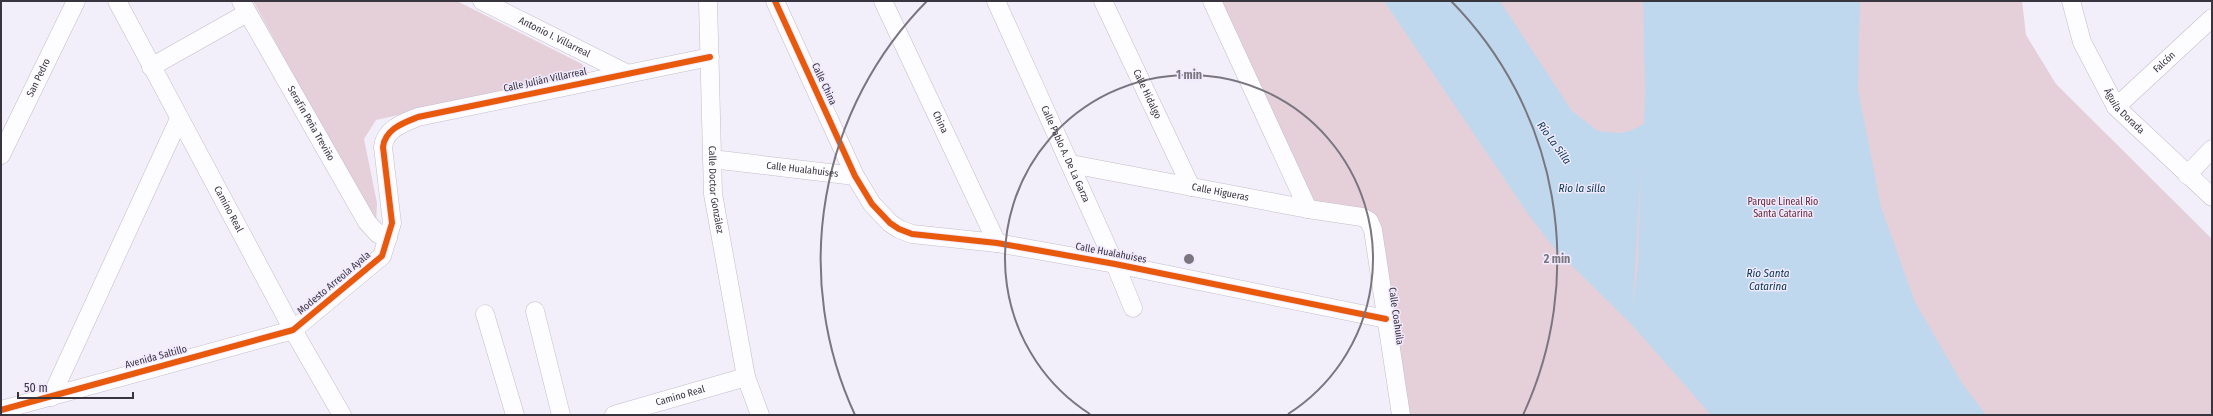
<svg xmlns="http://www.w3.org/2000/svg" width="2213" height="416" viewBox="0 0 2213 416" font-family="'Fira Sans Condensed',sans-serif">
	<rect width="100%" height="100%" fill="#f2eefa"/>
	<g fill="#e5d0d9">
		<path d="M 253,1 L 457,1 L 582,64 L 588,73 L 376,120 L 364,139 L 377,203 L 376,225 Z"/>
		<path d="M 1212,1 L 2022,1 L 2026,35 L 2056,84 L 2212,239 L 2212,415 L 1401,415 L 1373,230 L 1308,209 Z"/>
	</g>
	<path fill="#bfd8ee" fill-rule="evenodd" d="M 1384,1 L 1500,1 L 1572,111 L 1598,131 L 1620,133 L 1630,131 L 1644,124 L 1645,93 L 1643,1 L 1860,1 L 1858,89 L 1881,207 L 1915,302 L 1962,383 L 1986,415 L 1711,415 L 1632,325 L 1554,248 L 1528,214 ZM 1641,166 L 1638,264 L 1633,307 L 1633,306 Z"/>
	<g fill="none" stroke-linecap="round" stroke-linejoin="round">
		<g stroke="#c3bfca" stroke-width="19">
			<g id="minor">
				<path id="s1" d="M 117,1 L 293,330 L 342,415"/>
				<path id="s2" d="M 241,1 L 367,222 L 378,234 L 388,238"/>
				<path id="s3" d="M 482,1 L 626,73"/>
				<path id="s4" d="M 708,1 L 713,194 L 746,377 L 760,415"/>
				<path d="M 775,1 L 855,176 L 872,204 L 890,223 L 899,229 L 912,234 L 997,243 L 1115,264 L 1386,319"/>
				<path id="s5" d="M 883,1 L 997,243"/>
				<path id="s6" d="M 996,1 L 1115,264 L 1133,308"/>
				<path id="s7" d="M 1103,1 L 1191,187"/>
				<path d="M 1212,1 L 1308,209"/>
				<path id="s8" d="M 2071,1 L 2082,42 L 2116,107 L 2212,197"/>
				<path d="M 151,67 L 247,13"/>
				<path id="s9" d="M 2116,107 L 2212,18"/>
				<path id="s10" d="M 1,155 L 76,1"/>
				<path id="s11" d="M 712,159 L 855,176"/>
				<path id="s12" d="M 1071,164 L 1308,209 L 1362,217 L 1369,221 L 1373,230 L 1401,415"/>
				<path d="M 2187,175 L 2212,149"/>
				<path d="M 535,311 L 561,415"/>
				<path d="M 485,314 L 515,415"/>
				<path d="M 51,397 L 179,119"/>
				<path d="M 1,410 L 293,330 L 382,256 L 392,223 L 383,147 C 385,129 403,123 418,117 L 710,57"/>
				<path id="s13" d="M 614,415 L 746,377"/>
			</g>
		</g>
		<use href="#minor" stroke="#fdfcfe" stroke-width="18"/>
		<g stroke="#f1eafe" stroke-width="8">
			<g id="cycleway">
				<path d="M 775,1 L 855,176 L 872,204 L 890,223 L 899,229 L 912,234 L 997,243 L 1115,264 L 1386,319"/>
				<path d="M 1,410 L 293,330 L 382,256 L 392,223 L 383,147 C 385,129 403,123 418,117 L 710,57"/>
			</g>
		</g>
		<use href="#cycleway" stroke="#e8590c" stroke-width="6"/>
	</g>
	<g fill="none" stroke="#7a7680" stroke-width="2">
		<path d="M1090 414A184 184 0 1 1 1288 414"/>
		<path d="M855 415A368 368 0 0 1 927 1M1451 1A368 368 0 0 1 1523 415"/>
	</g>
	<g text-anchor="middle" dominant-baseline="central" stroke-width="3" stroke-linejoin="round" paint-order="stroke">
		<g font-size="10" fill="#39353f" stroke="#f1eafe">
			<text stroke="none"><textPath href="#s3" startOffset="81">Antonio I. Villarreal</textPath></text>
			<text stroke="none"><textPath href="#s9" startOffset="66">Falcón</textPath></text>
			<text stroke="none"><textPath href="#s10" startOffset="86">San Pedro</textPath></text>
			<text transform="translate(545 80) rotate(-12)">Calle Julián Villarreal</text>
			<text transform="translate(824 84) rotate(65)">Calle China</text>
			<text stroke="none"><textPath href="#s7" startOffset="103">Calle Hidalgo</textPath></text>
			<text stroke="none"><textPath href="#s8" startOffset="124">Águila Dorada</textPath></text>
			<text stroke="none"><textPath href="#s5" startOffset="134">China</textPath></text>
			<text stroke="none"><textPath href="#s2" startOffset="141">Serafín Peña Treviño</textPath></text>
			<text stroke="none"><textPath href="#s6" startOffset="168">Calle Pablo A. De La Garza</textPath></text>
			<text stroke="none"><textPath href="#s11" startOffset="91">Calle Hualahuises</textPath></text>
			<text stroke="none"><textPath href="#s4" startOffset="189">Calle Doctor González</textPath></text>
			<text stroke="none"><textPath href="#s12" startOffset="152">Calle Higueras</textPath></text>
			<text stroke="none"><textPath href="#s1" startOffset="236">Camino Real</textPath></text>
			<text transform="translate(1111 253) rotate(11)">Calle Hualahuises</text>
			<text transform="translate(334 283) rotate(-40)">Modesto Arreola Ayala</text>
			<text transform="translate(1396 316) rotate(82)">Calle Coahuila</text>
			<text transform="translate(156 357) rotate(-15)">Avenida Saltillo</text>
			<text stroke="none"><textPath href="#s13" startOffset="69">Camino Real</textPath></text>
		</g>
		<g font-size="10" fill="#652b39" stroke="#f1eafe">
			<text x="1783" y="202">Parque Lineal Río<tspan x="1783" dy="12">Santa Catarina</tspan></text>
		</g>
		<g font-size="11" font-style="italic" fill="#02344e" stroke="#f1eafe">
			<text transform="translate(1554 143) rotate(54)">Río La Silla</text>
			<text x="1582" y="188">Rio la silla</text>
			<text x="1768" y="273">Río Santa<tspan x="1768" dy="13">Catarina</tspan></text>
		</g>
	</g>
	<circle cx="1189" cy="259" r="6" fill="#7a7680" stroke="#f1eafe" stroke-width="2"/>
	<g font-size="12" text-anchor="middle" font-weight="bold" fill="#7a7680" stroke="#f1eafe" stroke-width="3" stroke-linejoin="round" paint-order="stroke">
		<text x="1189" y="79">1 min</text>
		<text x="1557" y="263">2 min</text>
	</g>
	<rect width="2213" height="416" fill="none" stroke="#39353f" stroke-width="4"/>
	<path d="M18 392v6h115v-6" fill="none" stroke="#39353f" stroke-width="2"/>
	<text x="24" y="392" font-size="12" fill="#39353f" stroke="#f1eafe" stroke-width="3" paint-order="stroke">50 m</text>
</svg>
